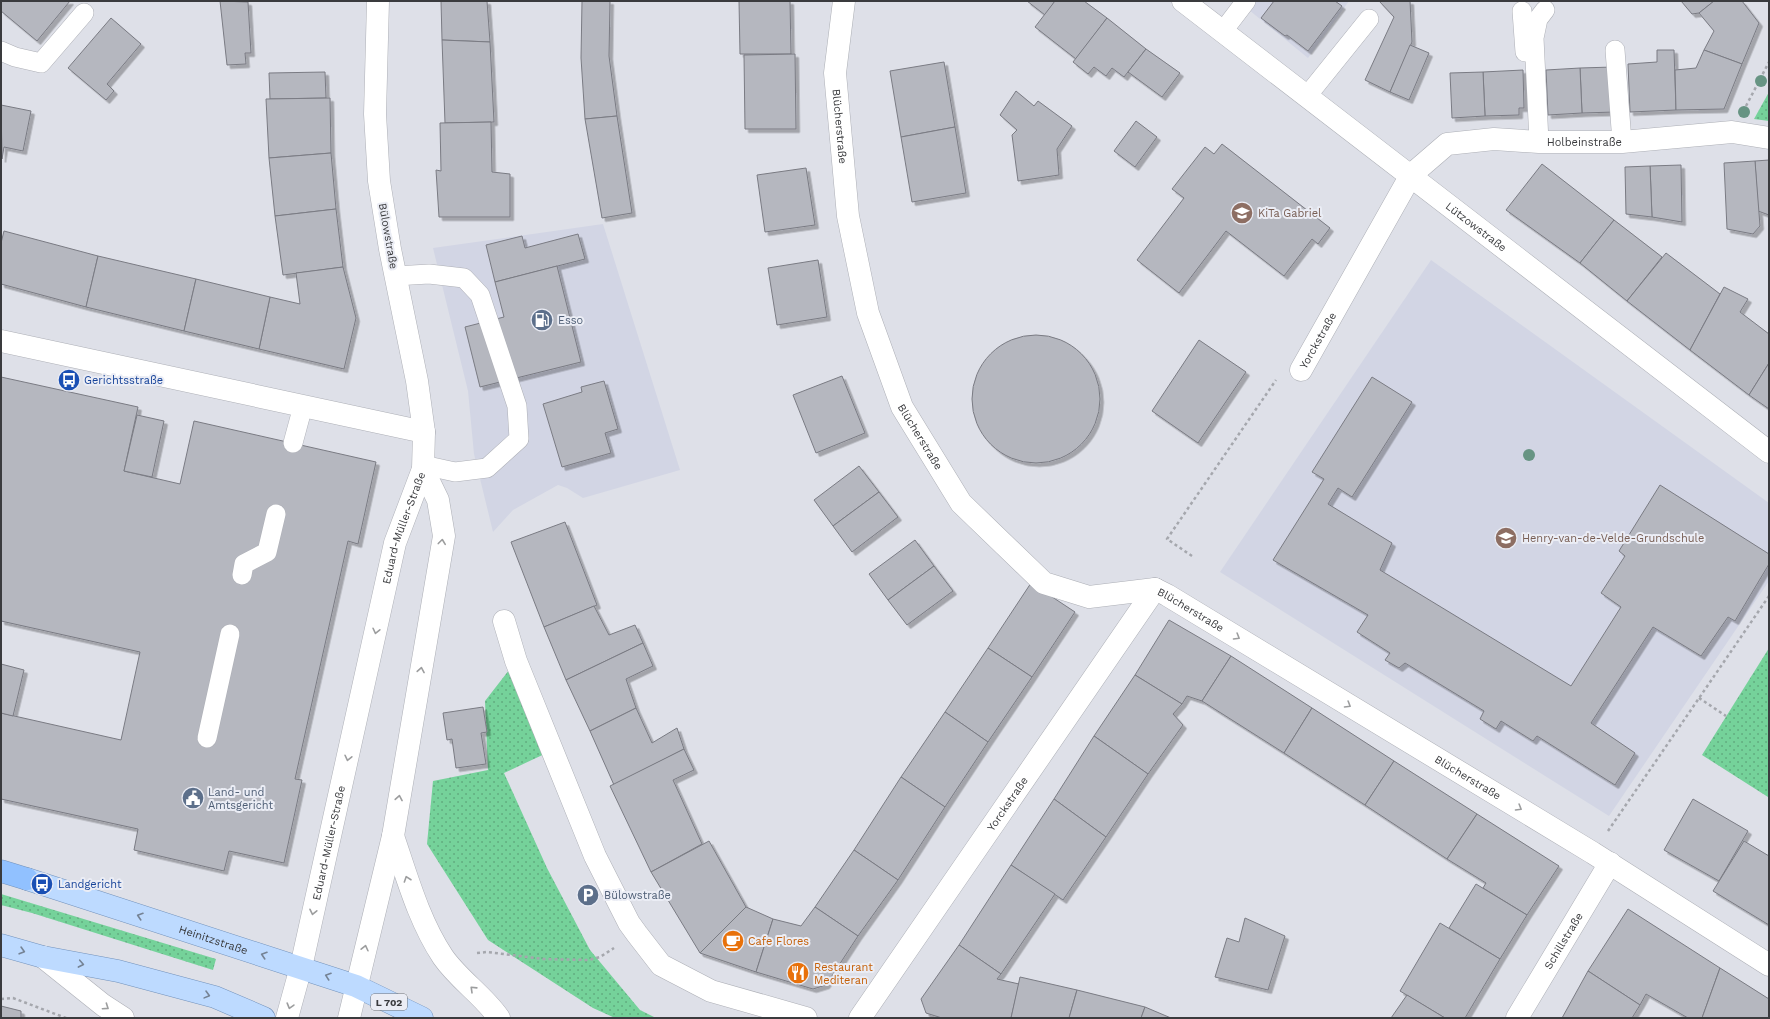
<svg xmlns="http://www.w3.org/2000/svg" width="1770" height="1019" viewBox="0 0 1770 1019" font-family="'Work Sans',sans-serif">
	<defs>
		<pattern id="grass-dots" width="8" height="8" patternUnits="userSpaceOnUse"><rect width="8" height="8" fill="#75d29a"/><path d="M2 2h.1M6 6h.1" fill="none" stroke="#61ac7f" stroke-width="1.8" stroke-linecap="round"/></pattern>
		<filter id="shadow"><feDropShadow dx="3.5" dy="3.5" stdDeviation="0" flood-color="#0004"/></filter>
	</defs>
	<rect width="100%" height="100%" fill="#dee0e8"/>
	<g fill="#d2d5e4">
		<path d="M 1238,1 L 1349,1 L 1308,58 Z"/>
		<path d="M 603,224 L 680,470 L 583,498 L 567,488 L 558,485 L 513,510 L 493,532 L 474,454 L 468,391 L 433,248 Z"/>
		<path d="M 1431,260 L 1769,503 L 1769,581 L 1609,816 L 1220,572 Z"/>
	</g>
	<g fill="url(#grass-dots)">
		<path d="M 1769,92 L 1769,121 L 1754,119 Z"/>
		<path d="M 1769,648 L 1769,796 L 1768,797 L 1702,755 Z"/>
		<path d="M 516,661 L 551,751 L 504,773 L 547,868 L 590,950 L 640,1010 L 656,1018 L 615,1018 L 593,1008 L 488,940 L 427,844 L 433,781 L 488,770 L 485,701 Z"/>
		<path d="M 1,894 L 216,959 L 213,970 L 32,913 L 1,905 Z"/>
	</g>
	<g fill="#b5b7bf" stroke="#7a7b83" filter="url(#shadow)">
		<path d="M 1,1 L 70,1 L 37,41 L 1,11 Z"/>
		<path d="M 220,1 L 248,2 L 251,53 L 245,53 L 246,64 L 227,65 Z"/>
		<path d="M 441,1 L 487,1 L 490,42 L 442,40 Z"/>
		<path d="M 582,1 L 610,1 L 609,56 L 617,116 L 585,119 L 581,58 Z"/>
		<path d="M 739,1 L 790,1 L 791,54 L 740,54 Z"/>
		<path d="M 1027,1 L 1055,1 L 1045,15 Z"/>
		<path d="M 1055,1 L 1084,1 L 1107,18 L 1076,59 L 1035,27 Z"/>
		<path d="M 1274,1 L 1335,1 L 1342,6 L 1308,51 L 1287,35 L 1285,36 L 1261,18 Z"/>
		<path d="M 1379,1 L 1410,1 L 1412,42 L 1390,92 L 1365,80 L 1394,17 Z"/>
		<path d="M 1681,1 L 1714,1 L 1699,13 L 1692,14 Z"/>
		<path d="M 1714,1 L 1742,1 L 1759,23 L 1742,64 L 1704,50 L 1714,31 L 1699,13 Z"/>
		<path d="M 111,18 L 141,44 L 107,84 L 114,91 L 106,100 L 68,68 Z"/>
		<path d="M 1107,18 L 1146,49 L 1124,77 L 1112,68 L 1106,76 L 1094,67 L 1088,74 L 1073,62 Z"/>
		<path d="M 442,40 L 490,42 L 494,122 L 445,123 Z"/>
		<path d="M 1410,45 L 1429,53 L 1409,100 L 1390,92 Z"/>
		<path d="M 1146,49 L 1180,73 L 1162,97 L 1128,72 Z"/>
		<path d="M 1657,50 L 1674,50 L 1676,110 L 1630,112 L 1628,64 L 1657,62 Z"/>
		<path d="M 1704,50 L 1742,64 L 1724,109 L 1676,110 L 1675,70 L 1696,68 Z"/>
		<path d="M 795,54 L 796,129 L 745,129 L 744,55 Z"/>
		<path d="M 944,62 L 955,127 L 901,137 L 890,71 Z"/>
		<path d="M 1613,67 L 1615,112 L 1582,113 L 1580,68 Z"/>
		<path d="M 1580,68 L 1582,113 L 1548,115 L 1546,70 Z"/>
		<path d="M 1523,70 L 1524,108 L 1519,108 L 1519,115 L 1485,116 L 1483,72 Z"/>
		<path d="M 325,72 L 326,98 L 270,99 L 269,73 Z"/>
		<path d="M 1483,72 L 1485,116 L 1452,118 L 1450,73 Z"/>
		<path d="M 1016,91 L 1034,106 L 1038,101 L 1072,126 L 1057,149 L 1059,175 L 1018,181 L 1012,135 L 1017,130 L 1000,115 Z"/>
		<path d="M 330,98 L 331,153 L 269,158 L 266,99 Z"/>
		<path d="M 1,105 L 31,111 L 23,151 L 4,147 L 2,159 Z"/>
		<path d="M 617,116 L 632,213 L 602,218 L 585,119 Z"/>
		<path d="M 1136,121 L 1157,137 L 1135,167 L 1114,151 Z"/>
		<path d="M 491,122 L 492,172 L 510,174 L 510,217 L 439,217 L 436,170 L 441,171 L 440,123 Z"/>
		<path d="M 955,127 L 966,193 L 912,202 L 901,137 Z"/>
		<path d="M 1222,144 L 1330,228 L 1318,244 L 1312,239 L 1284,276 L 1226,231 L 1179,293 L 1137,260 L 1184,198 L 1172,189 L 1205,147 L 1214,154 Z"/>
		<path d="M 331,153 L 336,209 L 275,216 L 269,158 Z"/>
		<path d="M 1769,160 L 1769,215 L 1758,211 L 1755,161 Z"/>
		<path d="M 1755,161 L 1760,226 L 1753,234 L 1727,229 L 1724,163 Z"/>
		<path d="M 1542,164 L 1614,220 L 1580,263 L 1506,210 Z"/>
		<path d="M 1681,165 L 1682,222 L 1652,217 L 1650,166 Z"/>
		<path d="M 1650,166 L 1652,217 L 1626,214 L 1625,167 Z"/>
		<path d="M 806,168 L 815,225 L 765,232 L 757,175 Z"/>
		<path d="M 336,209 L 343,267 L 283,275 L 275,216 Z"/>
		<path d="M 1614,220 L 1662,257 L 1627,301 L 1580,263 Z"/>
		<path d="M 4,231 L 98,256 L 86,307 L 1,284 L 1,243 Z"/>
		<path d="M 578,234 L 585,259 L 495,282 L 486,245 L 522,236 L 525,248 Z"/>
		<path d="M 1666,253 L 1720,294 L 1690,350 L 1627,301 Z"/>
		<path d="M 98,256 L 196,279 L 184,331 L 86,307 Z"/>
		<path d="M 818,260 L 827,317 L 777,325 L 768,268 Z"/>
		<path d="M 557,266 L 581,362 L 480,387 L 465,327 L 504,317 L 495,282 Z"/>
		<path d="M 343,267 L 356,318 L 344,369 L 259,349 L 270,297 L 300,304 L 296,273 Z"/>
		<path d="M 196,279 L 270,297 L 259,349 L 184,331 Z"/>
		<path d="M 1724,287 L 1748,299 L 1740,312 L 1769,334 L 1769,363 L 1749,395 L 1690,350 Z"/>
		<circle cx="1036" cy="399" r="64"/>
		<path d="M 1199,340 L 1246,372 L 1198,443 L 1152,411 Z"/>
		<path d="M 1769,363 L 1769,409 L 1749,395 Z"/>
		<path d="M 842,376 L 865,433 L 816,453 L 793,395 Z"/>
		<path d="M 1,377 L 138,407 L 124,471 L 180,484 L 194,421 L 376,462 L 358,544 L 348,541 L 295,779 L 302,780 L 284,863 L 229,851 L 224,871 L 134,850 L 138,829 L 1,799 L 1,713 L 121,740 L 140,652 L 1,621 Z"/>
		<path d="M 1372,377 L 1412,402 L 1352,497 L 1338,488 L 1328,504 L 1392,543 L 1380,570 L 1571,686 L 1621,607 L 1601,593 L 1625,556 L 1619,551 L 1660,485 L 1769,554 L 1769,564 L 1735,621 L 1728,617 L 1701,656 L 1653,627 L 1591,723 L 1635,753 L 1615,785 L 1537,736 L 1533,741 L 1501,721 L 1496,729 L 1480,719 L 1484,711 L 1405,663 L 1399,668 L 1385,660 L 1390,653 L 1357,632 L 1368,615 L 1273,560 L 1324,479 L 1312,472 Z"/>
		<path d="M 604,381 L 618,429 L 605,433 L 611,453 L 562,467 L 543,404 L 582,392 L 581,387 Z"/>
		<path d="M 137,415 L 164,421 L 152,477 L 124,471 Z"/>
		<path d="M 859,466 L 879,492 L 833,526 L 814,500 Z"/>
		<path d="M 879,492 L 898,517 L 852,552 L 833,526 Z"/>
		<path d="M 565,522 L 597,605 L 544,627 L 511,542 Z"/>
		<path d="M 915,540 L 934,566 L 888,600 L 869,574 Z"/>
		<path d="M 934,566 L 953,591 L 907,625 L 888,600 Z"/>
		<path d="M 1031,583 L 1075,612 L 1032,677 L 988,648 Z"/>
		<path d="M 594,606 L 609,635 L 635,625 L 643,643 L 566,680 L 544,627 Z"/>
		<path d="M 1169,620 L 1231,656 L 1202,701 L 1187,696 L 1182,704 L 1135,675 Z"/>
		<path d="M 643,643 L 653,666 L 626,679 L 636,708 L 590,731 L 566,680 Z"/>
		<path d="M 988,648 L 1032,677 L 988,742 L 945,712 Z"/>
		<path d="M 1231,656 L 1312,708 L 1284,753 L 1202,701 Z"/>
		<path d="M 1,664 L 24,670 L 13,716 L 1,713 Z"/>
		<path d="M 1135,675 L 1182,704 L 1173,714 L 1183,725 L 1148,774 L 1094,736 Z"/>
		<path d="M 483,707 L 487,732 L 481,733 L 486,764 L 456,768 L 452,739 L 447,740 L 443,713 Z"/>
		<path d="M 636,708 L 652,743 L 677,728 L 684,749 L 614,785 L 590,731 Z"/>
		<path d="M 1312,708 L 1394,761 L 1365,805 L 1284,753 Z"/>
		<path d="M 945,712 L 988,742 L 945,807 L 901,777 Z"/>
		<path d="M 1094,736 L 1148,774 L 1106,837 L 1054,799 Z"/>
		<path d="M 684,749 L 694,770 L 673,780 L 702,844 L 651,872 L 610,786 Z"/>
		<path d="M 1394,761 L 1477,814 L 1447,859 L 1365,805 Z"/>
		<path d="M 901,777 L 945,807 L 898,880 L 854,850 Z"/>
		<path d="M 1054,799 L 1106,837 L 1063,900 L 1011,865 Z"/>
		<path d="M 1693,799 L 1748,831 L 1719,881 L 1664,850 Z"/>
		<path d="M 1477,814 L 1559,866 L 1527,915 L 1483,888 L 1486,883 L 1447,859 Z"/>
		<path d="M 709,841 L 746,907 L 700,953 L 651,872 Z"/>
		<path d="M 1744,841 L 1769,856 L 1769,925 L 1713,891 Z"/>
		<path d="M 854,850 L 898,880 L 858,936 L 815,907 Z"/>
		<path d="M 1011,865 L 1055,894 L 1001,974 L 959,945 Z"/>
		<path d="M 1476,884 L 1527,915 L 1500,959 L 1449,928 Z"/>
		<path d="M 746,907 L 773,919 L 756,972 L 700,953 Z"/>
		<path d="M 815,907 L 858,936 L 826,985 L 813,989 L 756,972 L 773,919 L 801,926 Z"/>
		<path d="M 1628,909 L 1720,968 L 1702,1018 L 1688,1018 L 1646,994 L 1640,1005 L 1588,971 Z"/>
		<path d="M 1245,918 L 1285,936 L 1268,990 L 1215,977 L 1227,938 L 1239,942 Z"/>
		<path d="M 1440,923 L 1500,959 L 1465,1018 L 1445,1018 L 1400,991 Z"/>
		<path d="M 959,945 L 1001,974 L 997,979 L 1019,984 L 1011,1018 L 942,1018 L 926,1013 L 921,999 Z"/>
		<path d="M 1720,968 L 1769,999 L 1769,1018 L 1702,1018 Z"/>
		<path d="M 1588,971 L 1640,1005 L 1632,1018 L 1562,1018 Z"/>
		<path d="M 1020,977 L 1077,990 L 1069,1018 L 1011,1018 Z"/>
		<path d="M 1077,990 L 1145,1007 L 1141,1018 L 1069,1018 Z"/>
		<path d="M 1407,995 L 1445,1018 L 1391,1018 Z"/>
		<path d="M 1,1006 L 21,1011 L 21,1018 L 1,1018 Z"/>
		<path d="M 1145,1007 L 1171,1018 L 1141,1018 Z"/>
	</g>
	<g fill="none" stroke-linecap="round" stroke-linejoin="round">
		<g stroke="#adafb6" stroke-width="20">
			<g id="lane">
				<path d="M 1522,11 L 1525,52"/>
				<path d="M 1223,31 L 1246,1"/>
				<path d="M 1615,50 L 1622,142"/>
				<path d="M 1,51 L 15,57 L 41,63 L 84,13"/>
				<path d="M 1307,96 L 1369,19"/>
				<path d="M 1539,142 L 1534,38 L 1538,19 L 1545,10"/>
				<path d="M 395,276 L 429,274 L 464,278 L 480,295 L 517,406 L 519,439 L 487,468 L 455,472 L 423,465"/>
				<path d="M 293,443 L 303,406"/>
				<path d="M 242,575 L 244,564 L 267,552 L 276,514"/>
				<path d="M 207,738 L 230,634"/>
			</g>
		</g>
		<g stroke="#adafb6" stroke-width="23">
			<g id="street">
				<path id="s1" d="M 844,1 L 835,73 L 848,216 L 868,313 L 902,407 L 961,503 L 1044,583 L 1089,597 L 1155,589 L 1167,595 L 1593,853 L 1769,965"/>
				<path id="s2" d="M 1183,1 L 1769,452"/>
				<path d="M 1,341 L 424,432"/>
				<path id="s3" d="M 1301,370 L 1411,175 L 1447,144 L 1494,139 L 1539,142 L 1622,142 L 1732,132 L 1769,138"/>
				<path d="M 504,621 L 516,661 L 595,856 L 629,923 L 637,934 L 661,965 L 711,991 L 806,1018"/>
				<path id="s4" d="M 860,1018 L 1155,589"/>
				<path id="s5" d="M 1517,1018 L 1610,863"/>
			</g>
		</g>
		<g stroke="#adafb6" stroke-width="23">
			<g id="secondary">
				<path d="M 393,836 C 407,877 419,921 443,957 C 459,980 483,995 499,1018"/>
				<path d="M 43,957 L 103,1005 L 123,1018"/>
				<path id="s6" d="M 287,1018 L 301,967 L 395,543 L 423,469 L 424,432 L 417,381 L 390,249 L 379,181 L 375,114 L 378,1"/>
				<path d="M 349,1018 L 393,836 L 444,536 L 438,500 L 423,469"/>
			</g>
		</g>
		<g stroke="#7392bb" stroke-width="23">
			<g id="primary">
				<path id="s7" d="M 27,879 L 356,986 L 422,1018"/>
				<path d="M 1,945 L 43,957 L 118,971 L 215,997 L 264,1018"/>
			</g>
		</g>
		<g stroke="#7392bb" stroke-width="23">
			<path id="highway" d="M 1,871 L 27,879"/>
		</g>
		<g stroke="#a5a7ad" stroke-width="2.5" stroke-dasharray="3 3" stroke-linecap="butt">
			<path d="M 1746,106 L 1769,62"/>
			<path d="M 1192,556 L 1167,539 L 1276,380"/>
			<path d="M 1699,698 L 1726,716"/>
			<path d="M 1608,831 L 1769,596"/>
			<path d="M 477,953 L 487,952 L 543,959 L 589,960 L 600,957 L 614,948"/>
			<path d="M 1,999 L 13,998 L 66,1018"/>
		</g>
		<use href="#lane" stroke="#fff" stroke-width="19"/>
		<use href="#street" stroke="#fff" stroke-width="22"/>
		<use href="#secondary" stroke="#fff" stroke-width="22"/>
		<use href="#primary" stroke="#bddaff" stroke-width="22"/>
		<use href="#highway" stroke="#91c1ff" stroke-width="22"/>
	</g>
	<g fill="#679483">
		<circle cx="1761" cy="81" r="6"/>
		<circle cx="1744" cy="112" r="6"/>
		<circle cx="1529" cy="455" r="6"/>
	</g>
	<defs><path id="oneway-chevron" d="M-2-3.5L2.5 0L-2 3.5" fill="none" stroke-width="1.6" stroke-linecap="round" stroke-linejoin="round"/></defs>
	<g stroke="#9c9d9e">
		<use href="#oneway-chevron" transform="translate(442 542) rotate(-83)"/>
		<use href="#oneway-chevron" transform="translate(376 631) rotate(103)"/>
		<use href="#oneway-chevron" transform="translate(1237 637) rotate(31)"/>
		<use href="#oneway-chevron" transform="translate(421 670) rotate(-80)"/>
		<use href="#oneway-chevron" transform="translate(1348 705) rotate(31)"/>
		<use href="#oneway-chevron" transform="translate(348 758) rotate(103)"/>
		<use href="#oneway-chevron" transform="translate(399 798) rotate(-80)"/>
		<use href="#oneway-chevron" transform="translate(1519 808) rotate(31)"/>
		<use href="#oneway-chevron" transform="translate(407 879) rotate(-109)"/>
		<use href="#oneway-chevron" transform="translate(313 912) rotate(102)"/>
		<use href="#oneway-chevron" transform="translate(365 948) rotate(-77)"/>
		<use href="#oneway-chevron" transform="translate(473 989) rotate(-136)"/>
		<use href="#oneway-chevron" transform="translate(290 1006) rotate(106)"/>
		<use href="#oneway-chevron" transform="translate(106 1007) rotate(34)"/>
	</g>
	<g stroke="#758395">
		<use href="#oneway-chevron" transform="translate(140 916) rotate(-162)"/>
		<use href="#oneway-chevron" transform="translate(22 951) rotate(16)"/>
		<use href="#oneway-chevron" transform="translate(264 955) rotate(-162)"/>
		<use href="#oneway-chevron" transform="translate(81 964) rotate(11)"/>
		<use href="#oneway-chevron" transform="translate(328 976) rotate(-161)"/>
		<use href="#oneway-chevron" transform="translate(207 995) rotate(15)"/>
	</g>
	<defs>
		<g id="school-disc" transform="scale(1.15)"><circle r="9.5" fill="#8d6e63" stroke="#ebedf5"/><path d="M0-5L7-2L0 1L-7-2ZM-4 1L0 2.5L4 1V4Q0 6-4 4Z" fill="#fff"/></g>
		<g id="fuel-disc" transform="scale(1.15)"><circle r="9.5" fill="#5c6f8a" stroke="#ebedf5"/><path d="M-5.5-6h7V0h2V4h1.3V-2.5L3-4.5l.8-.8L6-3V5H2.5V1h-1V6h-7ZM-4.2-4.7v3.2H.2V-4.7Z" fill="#fff"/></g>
		<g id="bus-disc" transform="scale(1.15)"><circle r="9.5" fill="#1a4fb4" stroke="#ebedf5"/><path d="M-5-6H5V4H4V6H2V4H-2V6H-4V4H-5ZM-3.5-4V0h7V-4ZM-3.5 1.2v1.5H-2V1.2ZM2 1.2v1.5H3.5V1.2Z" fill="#fff"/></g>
		<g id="civic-disc" transform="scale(1.15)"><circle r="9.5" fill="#5c6f8a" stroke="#ebedf5"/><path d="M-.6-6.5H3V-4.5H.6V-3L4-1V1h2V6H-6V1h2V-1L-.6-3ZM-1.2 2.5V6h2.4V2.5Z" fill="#fff"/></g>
		<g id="parking-disc" transform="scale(1.15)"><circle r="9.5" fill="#5c6f8a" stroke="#ebedf5"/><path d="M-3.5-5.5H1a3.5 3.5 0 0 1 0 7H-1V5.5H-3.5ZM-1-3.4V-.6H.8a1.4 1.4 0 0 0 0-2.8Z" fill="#fff"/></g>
		<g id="cafe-disc" transform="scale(1.15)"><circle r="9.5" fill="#e8710a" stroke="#ebedf5"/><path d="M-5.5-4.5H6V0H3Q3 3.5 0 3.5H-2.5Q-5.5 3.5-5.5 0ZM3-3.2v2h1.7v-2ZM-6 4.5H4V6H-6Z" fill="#fff"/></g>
		<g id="restaurant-disc" transform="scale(1.15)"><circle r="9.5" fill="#e8710a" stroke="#ebedf5"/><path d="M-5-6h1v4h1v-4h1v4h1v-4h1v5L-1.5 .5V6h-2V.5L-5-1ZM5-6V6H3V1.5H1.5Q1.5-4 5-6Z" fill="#fff"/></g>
	</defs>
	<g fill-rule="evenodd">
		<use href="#school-disc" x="1242" y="213"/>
		<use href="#fuel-disc" x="542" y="320"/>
		<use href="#bus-disc" x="69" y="380"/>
		<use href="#school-disc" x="1506" y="538"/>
		<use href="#civic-disc" x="193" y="798"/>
		<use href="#bus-disc" x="42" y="884"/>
		<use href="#parking-disc" x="588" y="895"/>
		<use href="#cafe-disc" x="733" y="941"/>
		<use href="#restaurant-disc" x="798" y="973"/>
	</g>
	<g text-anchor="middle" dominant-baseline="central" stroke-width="4" stroke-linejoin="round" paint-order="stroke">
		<rect fill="#ebedf5" stroke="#6f7075" stroke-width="1" x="371" y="994" width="36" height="16" rx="3"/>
		<g font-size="10" font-weight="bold" fill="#3a3b3e">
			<text x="389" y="1002">L 702</text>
		</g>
		<g font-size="11" fill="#3a3b3e" stroke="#ebedf5">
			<text stroke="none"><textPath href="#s1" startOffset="126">Blücherstraße</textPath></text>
			<text stroke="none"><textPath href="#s3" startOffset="409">Holbeinstraße</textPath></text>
			<text stroke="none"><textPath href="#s2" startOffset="370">Lützowstraße</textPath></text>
			<text transform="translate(388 236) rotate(80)">Bülowstraße</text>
			<text stroke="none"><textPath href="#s3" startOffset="34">Yorckstraße</textPath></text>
			<text stroke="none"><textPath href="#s1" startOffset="450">Blücherstraße</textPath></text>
			<text stroke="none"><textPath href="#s6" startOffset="504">Eduard-Müller-Straße</textPath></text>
			<text stroke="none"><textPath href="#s1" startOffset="798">Blücherstraße</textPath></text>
			<text stroke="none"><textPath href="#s1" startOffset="1122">Blücherstraße</textPath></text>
			<text stroke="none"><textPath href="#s4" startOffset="260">Yorckstraße</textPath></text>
			<text stroke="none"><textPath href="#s6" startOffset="180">Eduard-Müller-Straße</textPath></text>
			<text stroke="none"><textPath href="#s7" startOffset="196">Heinitzstraße</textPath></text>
			<text stroke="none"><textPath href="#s5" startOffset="90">Schillstraße</textPath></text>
		</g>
		<g font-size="11" fill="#785e54" stroke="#ebedf5" text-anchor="start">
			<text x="1258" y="213">KiTa Gabriel</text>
			<text x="1522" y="538">Henry-van-de-Velde-Grundschule</text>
		</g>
		<g font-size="11" fill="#4e5e75" stroke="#ebedf5" text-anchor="start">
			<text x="558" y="320">Esso</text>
			<text x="208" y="792">Land- und<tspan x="208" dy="13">Amtsgericht</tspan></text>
			<text x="604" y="895">Bülowstraße</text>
		</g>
		<g font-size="11" fill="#164399" stroke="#ebedf5" text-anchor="start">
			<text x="84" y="380">Gerichtsstraße</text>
			<text x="58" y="884">Landgericht</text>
		</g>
		<g font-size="11" fill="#c56008" stroke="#ebedf5" text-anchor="start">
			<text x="748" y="941">Cafe Flores</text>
			<text x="814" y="967">Restaurant<tspan x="814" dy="13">Mediteran</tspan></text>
		</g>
	</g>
	<rect width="1770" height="1019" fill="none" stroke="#3a3b3e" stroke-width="4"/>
</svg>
